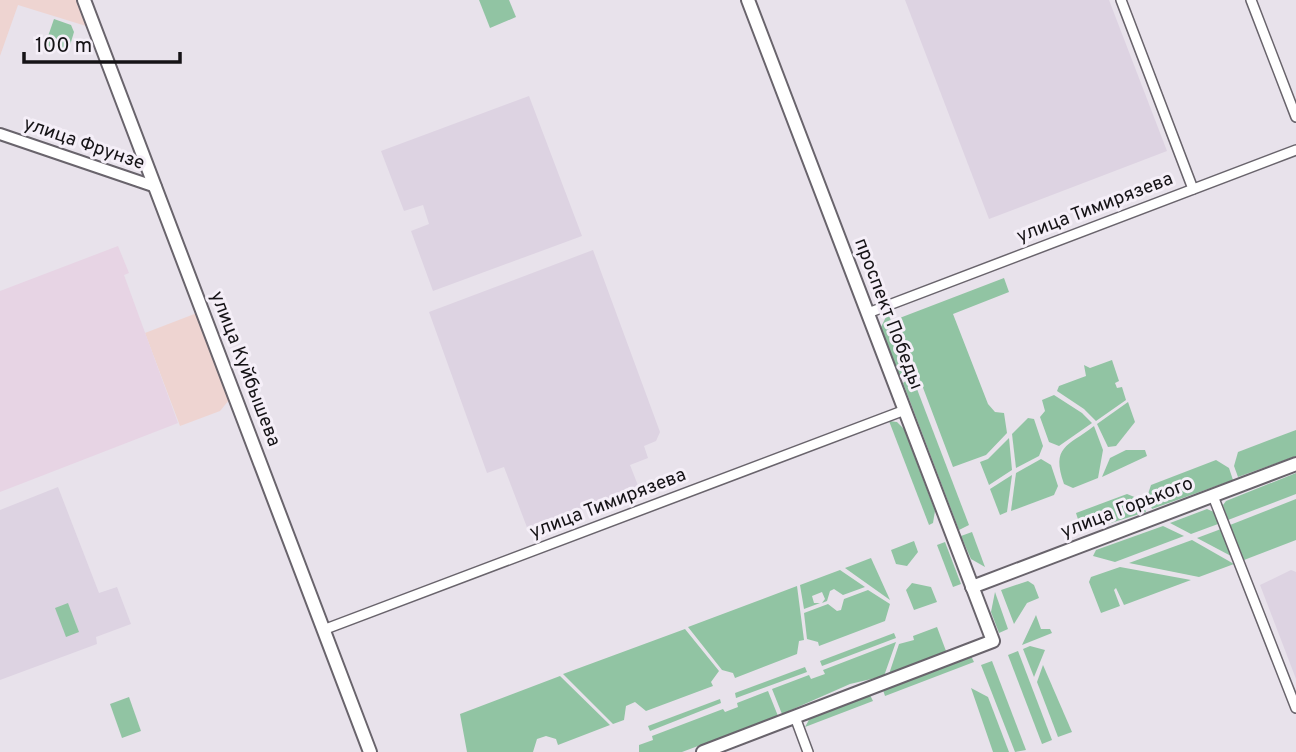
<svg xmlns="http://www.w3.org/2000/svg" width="1296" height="752" viewBox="0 0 1296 752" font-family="Overpass,sans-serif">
	<rect width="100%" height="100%" fill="#e8e2eb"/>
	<g fill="#eed4d1">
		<path d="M 0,0 L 76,0 L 86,26 L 18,5 L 0,56 Z"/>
		<path d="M 197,313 L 229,400 L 220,411 L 180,426 L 145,333 Z"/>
	</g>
	<path fill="#e7d4e4" d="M 118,246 L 129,273 L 124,275 L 178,423 L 0,492 L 0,291 Z"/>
	<g fill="#ddd3e2">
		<path d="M 905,0 L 1109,0 L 1167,151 L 989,219 Z"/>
		<path d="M 529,96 L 582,236 L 433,291 L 411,231 L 429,224 L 423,205 L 404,211 L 381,151 Z"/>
		<path d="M 593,250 L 660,432 L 656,441 L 644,446 L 648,458 L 630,465 L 639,488 L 528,530 L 504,467 L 487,473 L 429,312 Z"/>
		<path d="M 58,487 L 99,593 L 117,587 L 131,624 L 96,637 L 97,644 L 0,680 L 0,510 Z"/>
		<path d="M 1291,570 L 1296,572 L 1296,679 L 1260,585 Z"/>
	</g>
	<g fill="#91c4a3">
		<path d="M 479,0 L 509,0 L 516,17 L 490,28 Z"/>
		<path d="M 54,19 L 71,25 L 74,32 L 68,52 L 45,45 Z"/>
		<path d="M 1004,278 L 1009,292 L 953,314 L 988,404 L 995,412 L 1004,413 L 1007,433 L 986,455 L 953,467 L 897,319 Z"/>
		<path d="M 888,313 L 910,370 L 900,377 L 881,327 Z"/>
		<path d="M 1112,360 L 1119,381 L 1115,383 L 1117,388 L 1122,387 L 1126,400 L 1096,421 L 1084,409 L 1057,391 L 1059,386 L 1086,376 L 1084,365 L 1090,368 Z"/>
		<path d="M 912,376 L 969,525 L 959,530 L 903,383 Z"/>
		<path d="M 1054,395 L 1082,413 L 1092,423 L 1059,446 L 1049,442 L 1040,417 L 1045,411 L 1042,400 Z"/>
		<path d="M 1128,402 L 1135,422 L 1116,446 L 1108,447 L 1097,424 Z"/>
		<path d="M 1028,418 L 1034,419 L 1043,446 L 1039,456 L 1016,468 L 1012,434 Z"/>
		<path d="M 889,421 L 897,422 L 904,429 L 935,511 L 933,523 L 929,525 Z"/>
		<path d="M 1094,426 L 1103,450 L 1098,478 L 1073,488 L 1064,484 C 1051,446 1067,447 1094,426 Z"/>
		<path d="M 1296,430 L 1296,456 L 1238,477 L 1234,466 L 1238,452 Z"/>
		<path d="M 1009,438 L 1012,470 L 989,485 L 980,462 L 988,459 Z"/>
		<path d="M 1126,450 L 1145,450 L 1147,456 L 1102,477 L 1110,458 Z"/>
		<path d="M 1041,459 L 1051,465 L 1058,486 L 1054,495 L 1011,511 L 1016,473 Z"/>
		<path d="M 1216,460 L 1229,468 L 1233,480 L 1152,509 L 1147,497 L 1151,485 Z"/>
		<path d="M 1296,473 L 1296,494 L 1228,520 L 1223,505 L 1226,501 Z"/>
		<path d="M 1012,475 L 1007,512 L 1000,515 L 990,489 Z"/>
		<path d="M 1127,494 L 1142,500 L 1146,512 L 1082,532 L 1076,513 Z"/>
		<path d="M 1296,499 L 1296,540 L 1244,560 L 1230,525 Z"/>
		<path d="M 1207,509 L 1214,512 L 1218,524 L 1191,534 L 1170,523 Z"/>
		<path d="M 1163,526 L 1184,536 L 1115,562 L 1093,556 L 1096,550 Z"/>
		<path d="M 1221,529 L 1231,556 L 1197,538 Z"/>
		<path d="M 972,532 L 985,567 L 971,559 L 961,536 Z"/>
		<path d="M 1192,540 L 1234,564 L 1199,577 L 1129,563 Z"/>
		<path d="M 914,541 L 918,552 L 907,566 L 896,564 L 891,550 Z"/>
		<path d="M 945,542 L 961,584 L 953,587 L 937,545 Z"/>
		<path d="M 871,558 L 890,600 L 845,568 Z"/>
		<path d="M 1120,567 L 1191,580 L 1124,605 L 1116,588 L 1114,590 L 1120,606 L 1101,613 L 1089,582 L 1091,577 Z"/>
		<path d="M 840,570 L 865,587 L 843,595 L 834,589 L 830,591 L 827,601 L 822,603 L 825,599 L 822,592 L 812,596 L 814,603 L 820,603 L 804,609 L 800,585 Z"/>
		<path d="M 1028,581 L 1034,585 L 1039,598 L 1027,603 L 1014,624 L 1001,590 Z"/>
		<path d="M 912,583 L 931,587 L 937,602 L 914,610 L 906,590 Z"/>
		<path d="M 797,586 L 804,640 L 799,641 L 797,654 L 735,678 L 733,673 L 722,670 L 688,627 Z"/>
		<path d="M 868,590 L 890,604 L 885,621 L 819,646 L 818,642 L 807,639 L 804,613 L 828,604 L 837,611 L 841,610 L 844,599 Z"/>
		<path d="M 995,592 L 1008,629 L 999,633 L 991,612 Z"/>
		<path d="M 68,603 L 79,632 L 66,637 L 55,608 Z"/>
		<path d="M 1036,615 L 1041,629 L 1050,629 L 1052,633 L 1022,645 Z"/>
		<path d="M 937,627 L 946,651 L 889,674 L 899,644 L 914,640 L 913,636 Z"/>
		<path d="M 685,629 L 719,671 L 711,682 L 713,686 L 646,711 L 635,702 L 626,706 L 624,720 L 613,724 L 563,674 Z"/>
		<path d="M 894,633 L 896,638 L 822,666 L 820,661 Z"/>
		<path d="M 896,642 L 884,676 L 850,684 L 782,714 L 772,689 L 809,675 L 811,679 L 825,674 L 823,670 Z"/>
		<path d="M 1030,646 L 1045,650 L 1034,677 L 1023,649 Z"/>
		<path d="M 1018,651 L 1052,740 L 1042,744 L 1008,655 Z"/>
		<path d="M 971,656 L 974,662 L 885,696 L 883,690 Z"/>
		<path d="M 992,661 L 1026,750 L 1015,752 L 981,665 Z"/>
		<path d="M 1043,665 L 1072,732 L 1058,737 L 1037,682 Z"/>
		<path d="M 805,667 L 807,672 L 736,698 L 735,693 Z"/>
		<path d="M 560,676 L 610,725 L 558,745 L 556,739 L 546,736 L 537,739 L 533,752 L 467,752 L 460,714 Z"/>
		<path d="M 971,688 L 988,697 L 1009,752 L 993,752 Z"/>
		<path d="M 768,691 L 778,716 L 682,752 L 639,752 L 639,745 L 653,740 L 652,736 L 723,709 L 725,712 L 738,707 L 737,703 Z"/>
		<path d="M 870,695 L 873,701 L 805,727 L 810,718 Z"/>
		<path d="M 129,697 L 141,731 L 122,738 L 110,704 Z"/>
		<path d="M 720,699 L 721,703 L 650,731 L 648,726 Z"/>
	</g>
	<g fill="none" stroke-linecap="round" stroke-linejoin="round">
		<g stroke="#69646c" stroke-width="12">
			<g id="minor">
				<path d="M 1121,0 L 1193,189"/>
				<path d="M 1251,0 L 1296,117"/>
				<path d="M 868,313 L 1296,150"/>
				<path d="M 1213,496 L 1296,708"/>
				<path d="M 323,630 L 905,410"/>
				<path d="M 795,717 L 808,752"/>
			</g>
		</g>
		<g stroke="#69646c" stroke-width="14">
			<path id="tertiary" d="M 0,134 L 156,187"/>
		</g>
		<g stroke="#69646c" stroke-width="16">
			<g id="secondary">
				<path d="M 84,0 L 370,752"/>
				<path d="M 972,587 L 1296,464"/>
				<path d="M 703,752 L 993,641 L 748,0"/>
			</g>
		</g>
		<use href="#minor" stroke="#fff" stroke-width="9"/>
		<use href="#tertiary" stroke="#fff" stroke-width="10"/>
		<use href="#secondary" stroke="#fff" stroke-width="12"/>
	</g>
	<g text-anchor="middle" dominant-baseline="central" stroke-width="6" stroke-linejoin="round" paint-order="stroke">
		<g font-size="19" fill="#151316" stroke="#f5eff8">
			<text transform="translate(84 144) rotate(19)">улица Фрунзе</text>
			<text transform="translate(1095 208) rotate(-21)">улица Тимирязева</text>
			<text transform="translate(888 314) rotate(69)">проспект Победы</text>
			<text transform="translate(245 369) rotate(69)">улица Куйбышева</text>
			<text transform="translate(608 504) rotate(-21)">улица Тимирязева</text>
			<text transform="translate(1127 508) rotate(-21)">улица Горького</text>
		</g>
	</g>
	<path d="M24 52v10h156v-10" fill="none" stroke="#151316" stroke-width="3.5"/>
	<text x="35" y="52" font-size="21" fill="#151316" stroke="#f5eff8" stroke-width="5" paint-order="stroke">100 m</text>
</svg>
